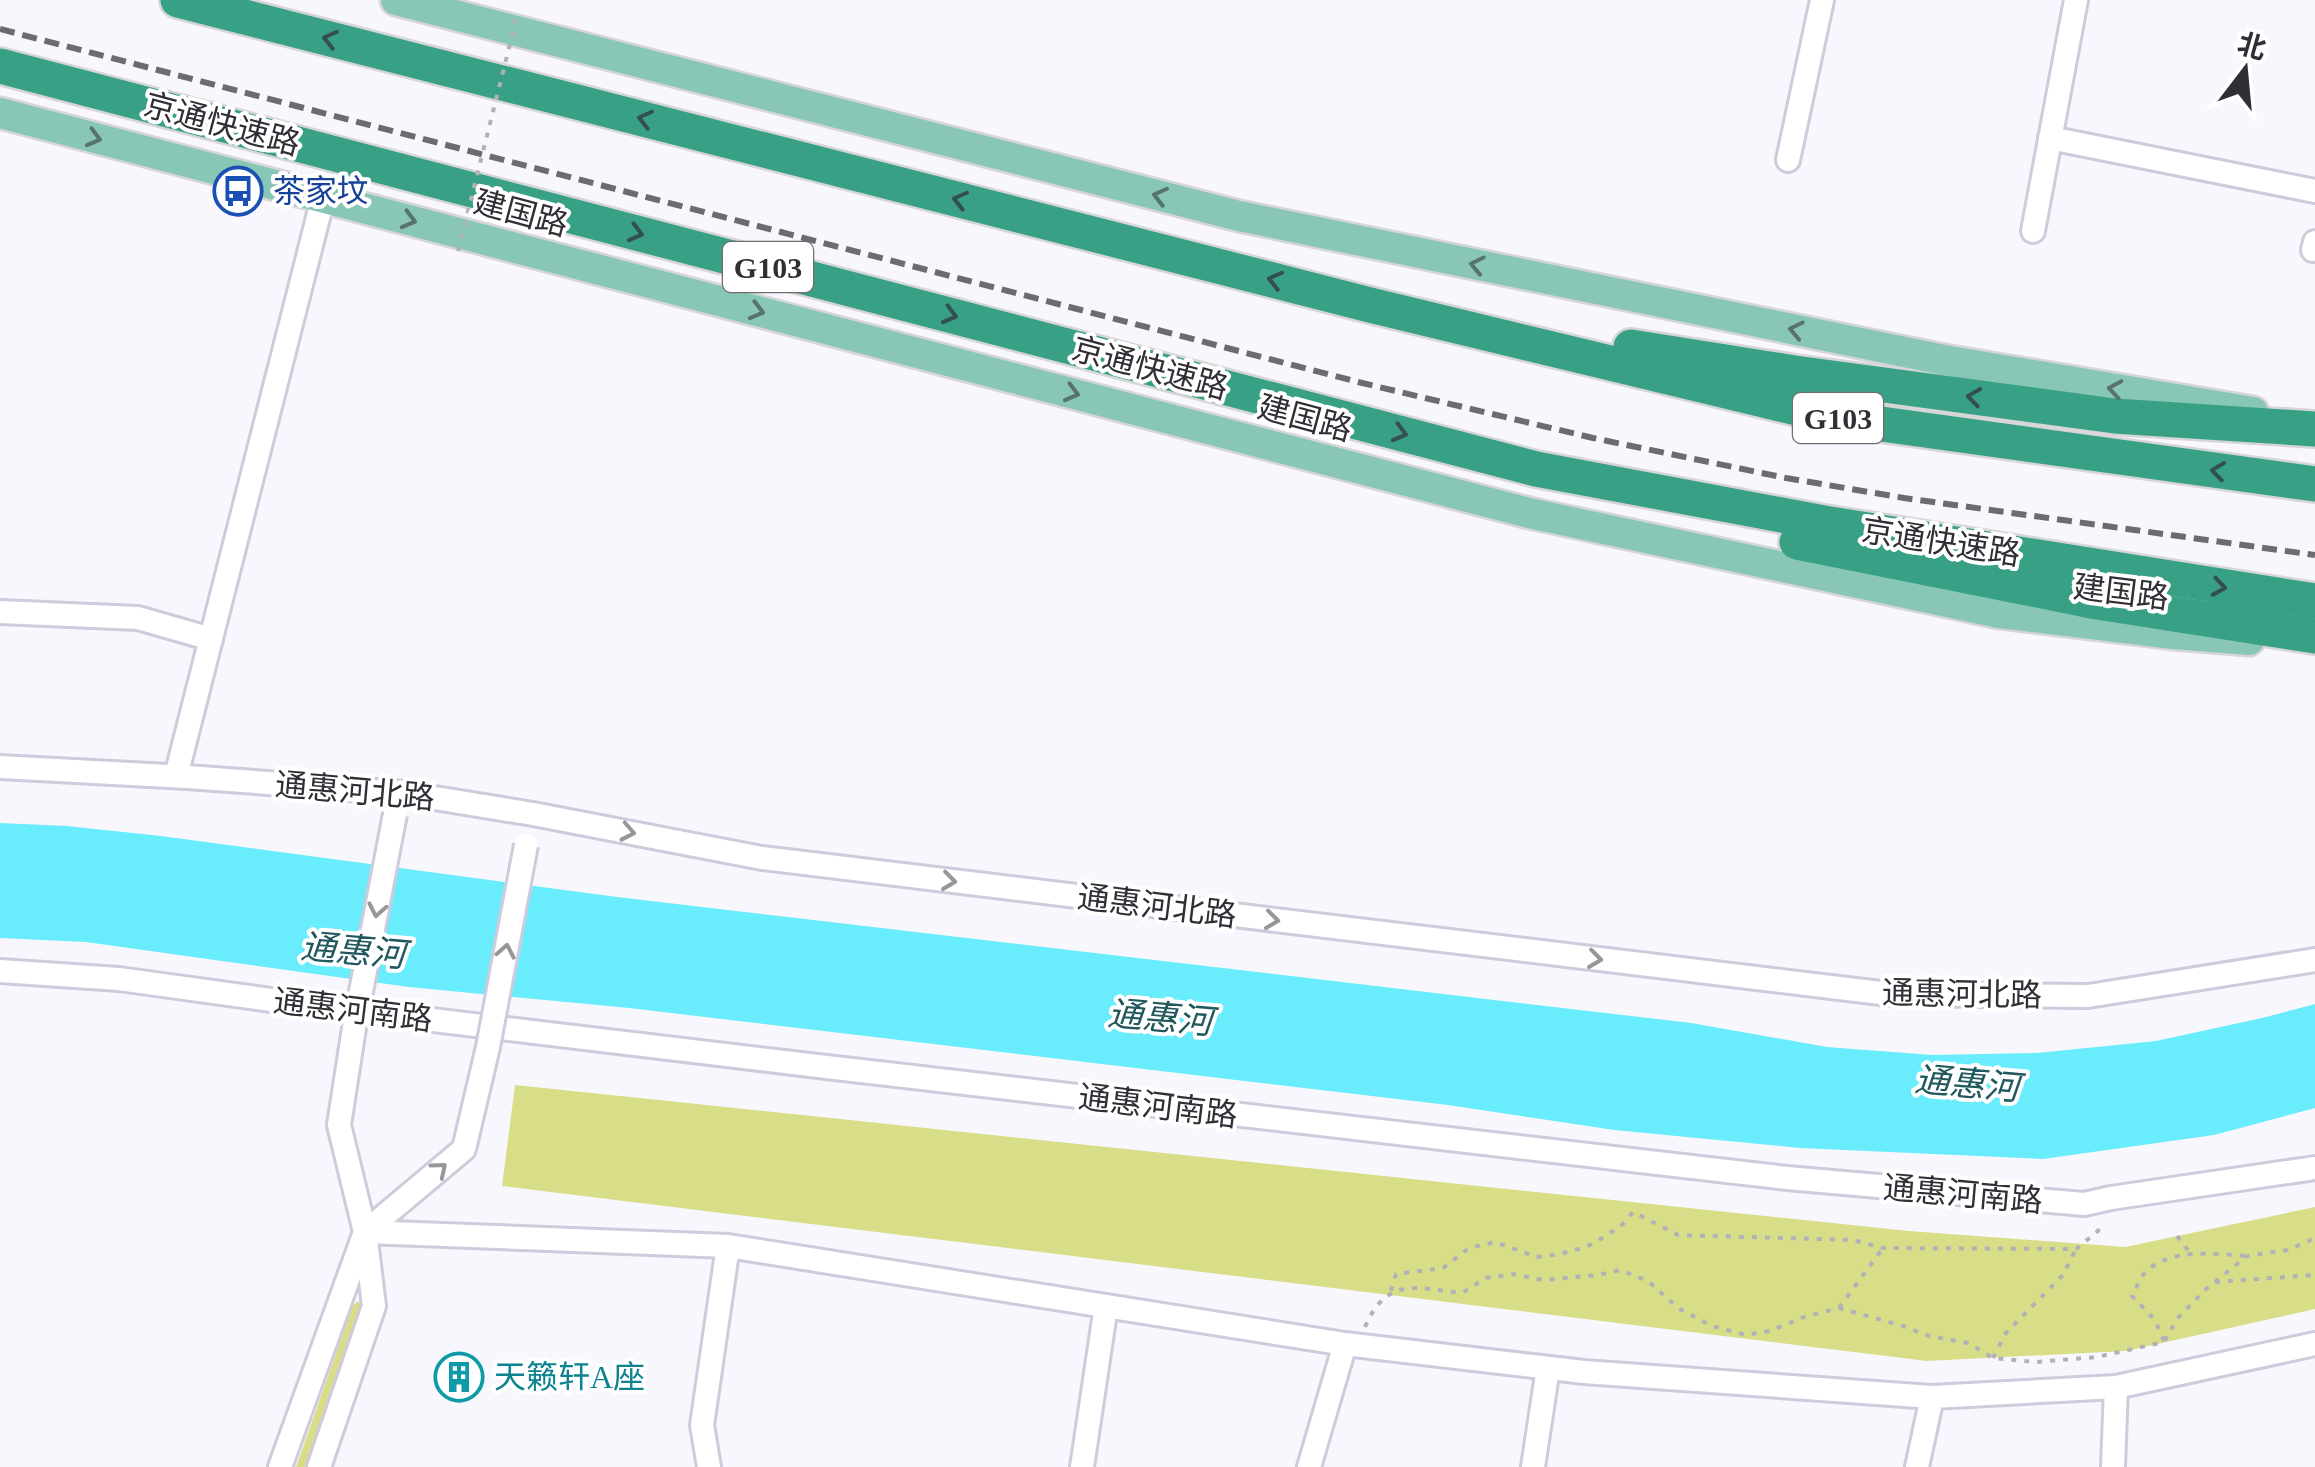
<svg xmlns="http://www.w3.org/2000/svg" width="2315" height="1467" viewBox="0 0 2315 1467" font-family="'Times New Roman','Noto Sans SC',serif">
	<rect width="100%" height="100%" fill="#f9f7fe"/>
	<g fill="#d8dd88">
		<path d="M 515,1085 L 1909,1231 L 2125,1247 L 2315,1207 L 2315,1309 L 2126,1351 L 1927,1361 L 502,1186 Z"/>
		<path d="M 359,1301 L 362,1310 L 307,1467 L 296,1467 L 353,1305 Z"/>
	</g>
	<path fill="#69ecfb" d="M 0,823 L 67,826 L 161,836 L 617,897 L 1691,1023 L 1827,1047 L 1932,1055 L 2037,1053 L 2156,1041 L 2262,1018 L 2315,1004 L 2315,1108 L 2214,1135 L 2043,1159 L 1800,1148 L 1614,1130 L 1448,1105 L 629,1008 L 409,987 L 86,942 L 0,938 Z"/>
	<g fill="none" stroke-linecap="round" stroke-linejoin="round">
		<g stroke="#d1cadc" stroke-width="28">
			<g id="minor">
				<path d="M 2050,138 L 2315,191"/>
				<path d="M 1788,160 L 1822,0"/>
				<path d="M 2033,231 L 2076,0"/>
				<path d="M 2313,250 L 2315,242"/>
				<path d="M 0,612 L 138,618 L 211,639"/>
				<path d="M 0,767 L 187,777 L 404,793 L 533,814 L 762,858 L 1889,994 L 2088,996 L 2315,960"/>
				<path d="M 176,776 L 323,198"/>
				<path d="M 0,971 L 119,979 L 315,1006 L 835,1068 L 1787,1178 L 2084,1204 L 2111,1198 L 2315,1168"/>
				<path d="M 365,1232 L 728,1246 L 1345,1344 L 1584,1372 L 1932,1397 L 2116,1387 L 2315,1344"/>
				<path d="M 280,1467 L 365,1232 L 464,1149 L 488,1047"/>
				<path d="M 319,1467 L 374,1306 L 365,1232 L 339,1125 L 354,1028"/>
				<path d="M 709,1467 L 702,1425 L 728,1246"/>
				<path d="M 1082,1467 L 1106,1306"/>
				<path d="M 1309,1467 L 1345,1344"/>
				<path d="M 1533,1467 L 1548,1368"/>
				<path d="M 1917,1467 L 1932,1397"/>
				<path d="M 2113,1467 L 2116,1387"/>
			</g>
		</g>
		<g stroke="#d6d5d7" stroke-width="35">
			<g id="major">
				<path d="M 396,0 L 1239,216 L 1944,360 L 2253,412"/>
				<path d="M 0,113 L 1529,513 L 1999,613 L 2173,634 L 2249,640"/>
			</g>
		</g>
		<g stroke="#d6d5d7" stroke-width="40">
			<g id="highway">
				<path d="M 178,0 L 1370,305 L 1838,418 L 2315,484"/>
				<path d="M 0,66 L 1536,469 L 1824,523 L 2315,601"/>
				<path d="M 1631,347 L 1795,373 L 2115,416 L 2315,429"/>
				<path d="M 1797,542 L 2097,602 L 2315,636"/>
			</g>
		</g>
		<g stroke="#b3b1b8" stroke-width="4" stroke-dasharray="5 8" stroke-linecap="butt">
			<path d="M 2177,1236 L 2191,1254"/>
			<path d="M 2215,1282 L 2315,1275"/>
			<path d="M 1391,1291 L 1396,1274 L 1443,1268 L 1469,1248 L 1495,1242 L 1537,1257 L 1560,1254 L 1586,1247 L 1604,1237 L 1623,1224 L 1633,1212 L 1678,1235 L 1853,1240 L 1883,1248 L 2076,1249 L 2098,1231 L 2101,1223"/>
			<path d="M 1839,1308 L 1883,1248"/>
			<path d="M 1365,1327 C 1387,1276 1416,1288 1462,1293 L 1486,1278 L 1513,1274 L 1543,1280 L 1598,1275 L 1620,1270 L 1648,1281 L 1678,1308 L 1712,1326 L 1746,1335 L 1770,1331 L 1804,1317 L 1839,1308 L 1900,1325 L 1929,1336 L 1968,1343 L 1993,1358 L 2036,1362 L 2097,1357 L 2164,1342 L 2177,1319 L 2205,1290 L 2247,1256 L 2288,1250 L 2315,1238"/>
			<path d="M 2164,1341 L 2155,1320 L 2132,1296 C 2137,1287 2142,1273 2150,1268 C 2177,1248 2216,1254 2247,1256"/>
			<path d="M 1993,1358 L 2006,1333 L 2063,1275 L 2076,1249"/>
		</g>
		<use href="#minor" stroke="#fff" stroke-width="22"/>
		<use href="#major" stroke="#88c6b6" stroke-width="30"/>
		<use href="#highway" stroke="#38a085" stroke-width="35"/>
		<path stroke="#6d6a71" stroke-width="6" stroke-dasharray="15 8" stroke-linecap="butt" d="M 0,29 L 1358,382 L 1593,438 L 1786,478 L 1904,498 L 2315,555"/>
		<g stroke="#d1cadc" stroke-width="28" stroke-linecap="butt">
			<g id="minor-bridge">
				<path d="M 354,1028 L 395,814"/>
				<path d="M 488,1047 L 526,845"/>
			</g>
		</g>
		<path stroke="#b3b1b8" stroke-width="4" stroke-dasharray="5 8" stroke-linecap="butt" d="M 458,251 L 517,16"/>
		<use href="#minor-bridge" stroke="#fff" stroke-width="22"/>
	</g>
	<defs><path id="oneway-chevron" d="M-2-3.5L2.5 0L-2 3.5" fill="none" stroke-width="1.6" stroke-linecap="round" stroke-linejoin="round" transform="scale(2.5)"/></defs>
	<g stroke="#33504d">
		<use href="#oneway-chevron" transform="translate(330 39) rotate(-166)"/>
		<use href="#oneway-chevron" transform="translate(645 119) rotate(-166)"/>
		<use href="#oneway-chevron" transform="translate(960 200) rotate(-166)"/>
		<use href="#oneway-chevron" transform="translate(636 233) rotate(15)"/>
		<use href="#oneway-chevron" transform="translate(1275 280) rotate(-166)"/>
		<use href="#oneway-chevron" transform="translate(950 315) rotate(15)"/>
		<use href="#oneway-chevron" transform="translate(1974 397) rotate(-172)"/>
		<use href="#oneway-chevron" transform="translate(1400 433) rotate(15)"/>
		<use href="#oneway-chevron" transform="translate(2218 471) rotate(-172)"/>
		<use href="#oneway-chevron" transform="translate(2219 587) rotate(9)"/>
	</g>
	<g stroke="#58726f">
		<use href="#oneway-chevron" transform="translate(94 138) rotate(15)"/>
		<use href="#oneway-chevron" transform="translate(1160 196) rotate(-166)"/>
		<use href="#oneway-chevron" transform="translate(409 220) rotate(15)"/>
		<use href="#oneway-chevron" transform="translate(1477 265) rotate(-168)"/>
		<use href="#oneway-chevron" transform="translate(757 311) rotate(15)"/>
		<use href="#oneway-chevron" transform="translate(1796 330) rotate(-168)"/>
		<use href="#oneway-chevron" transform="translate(2115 389) rotate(-171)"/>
		<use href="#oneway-chevron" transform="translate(1072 393) rotate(15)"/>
	</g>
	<g stroke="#98969a">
		<use href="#oneway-chevron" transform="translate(628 832) rotate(11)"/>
		<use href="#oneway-chevron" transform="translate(949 881) rotate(7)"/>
		<use href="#oneway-chevron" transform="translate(377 910) rotate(101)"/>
		<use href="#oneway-chevron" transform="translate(1272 920) rotate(7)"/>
		<use href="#oneway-chevron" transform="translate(506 951) rotate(-79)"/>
		<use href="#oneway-chevron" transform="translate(1595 959) rotate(7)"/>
		<use href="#oneway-chevron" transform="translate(440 1169) rotate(-40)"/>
	</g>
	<defs>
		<g id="bus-ring" transform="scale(2.5)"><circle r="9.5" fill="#fff" stroke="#1a4fb4" stroke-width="1.5"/><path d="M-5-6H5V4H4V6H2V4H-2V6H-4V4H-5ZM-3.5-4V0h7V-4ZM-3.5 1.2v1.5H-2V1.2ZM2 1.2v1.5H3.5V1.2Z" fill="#1a4fb4"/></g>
		<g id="building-ring" transform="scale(2.5)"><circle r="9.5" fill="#fff" stroke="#0f9aa8" stroke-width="1.5"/><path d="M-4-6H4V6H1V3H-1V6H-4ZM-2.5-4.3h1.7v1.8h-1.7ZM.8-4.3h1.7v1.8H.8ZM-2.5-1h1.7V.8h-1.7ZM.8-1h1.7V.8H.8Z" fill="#0f9aa8"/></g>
	</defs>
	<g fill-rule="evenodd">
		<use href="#bus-ring" x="238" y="191"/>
		<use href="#building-ring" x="459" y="1377"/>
	</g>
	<g text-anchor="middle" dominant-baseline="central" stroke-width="8" stroke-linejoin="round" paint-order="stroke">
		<g fill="#fff" stroke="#6f6d72" stroke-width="2.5">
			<rect x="723" y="242" width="90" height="50" rx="8"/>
			<rect x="1793" y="393" width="90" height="50" rx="8"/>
		</g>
		<g font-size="30" font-weight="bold" fill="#312e35">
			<text x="768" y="267">G103</text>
			<text x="1838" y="418">G103</text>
		</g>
		<g font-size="32" fill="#312e35" stroke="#fff">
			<text transform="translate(222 124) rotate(15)">京通快速路</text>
			<text transform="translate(521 213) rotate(15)">建国路</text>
			<text transform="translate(1150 368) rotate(15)">京通快速路</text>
			<text transform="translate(1305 418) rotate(15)">建国路</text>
			<text transform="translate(1941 542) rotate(9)">京通快速路</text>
			<text transform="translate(2121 592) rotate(7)">建国路</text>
			<text transform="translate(355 791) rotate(5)">通惠河北路</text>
			<text transform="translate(1157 906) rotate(7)">通惠河北路</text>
			<text transform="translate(1962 994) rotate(1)">通惠河北路</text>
			<text transform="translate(353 1010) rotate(7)">通惠河南路</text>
			<text transform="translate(1158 1106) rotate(7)">通惠河南路</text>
			<text transform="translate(1963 1194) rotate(5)">通惠河南路</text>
		</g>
		<g font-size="32" fill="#164399" stroke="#fff" text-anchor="start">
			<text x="273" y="191">茶家坟</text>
		</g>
		<g font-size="32" fill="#0d838f" stroke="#fff" text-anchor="start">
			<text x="494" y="1377">天籁轩A座</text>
		</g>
		<g font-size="35" font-style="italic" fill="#20585e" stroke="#fff">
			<text transform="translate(353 951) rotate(5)">通惠河</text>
			<text transform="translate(1160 1018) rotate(5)">通惠河</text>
			<text transform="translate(1967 1084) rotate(5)">通惠河</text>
		</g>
	</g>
	<g transform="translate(2245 70) rotate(16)" stroke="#ffffff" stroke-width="8" paint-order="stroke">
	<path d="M0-8L18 38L0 25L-18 38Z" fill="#312e35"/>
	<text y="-15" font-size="28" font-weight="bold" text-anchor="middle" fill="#312e35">北</text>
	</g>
</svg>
